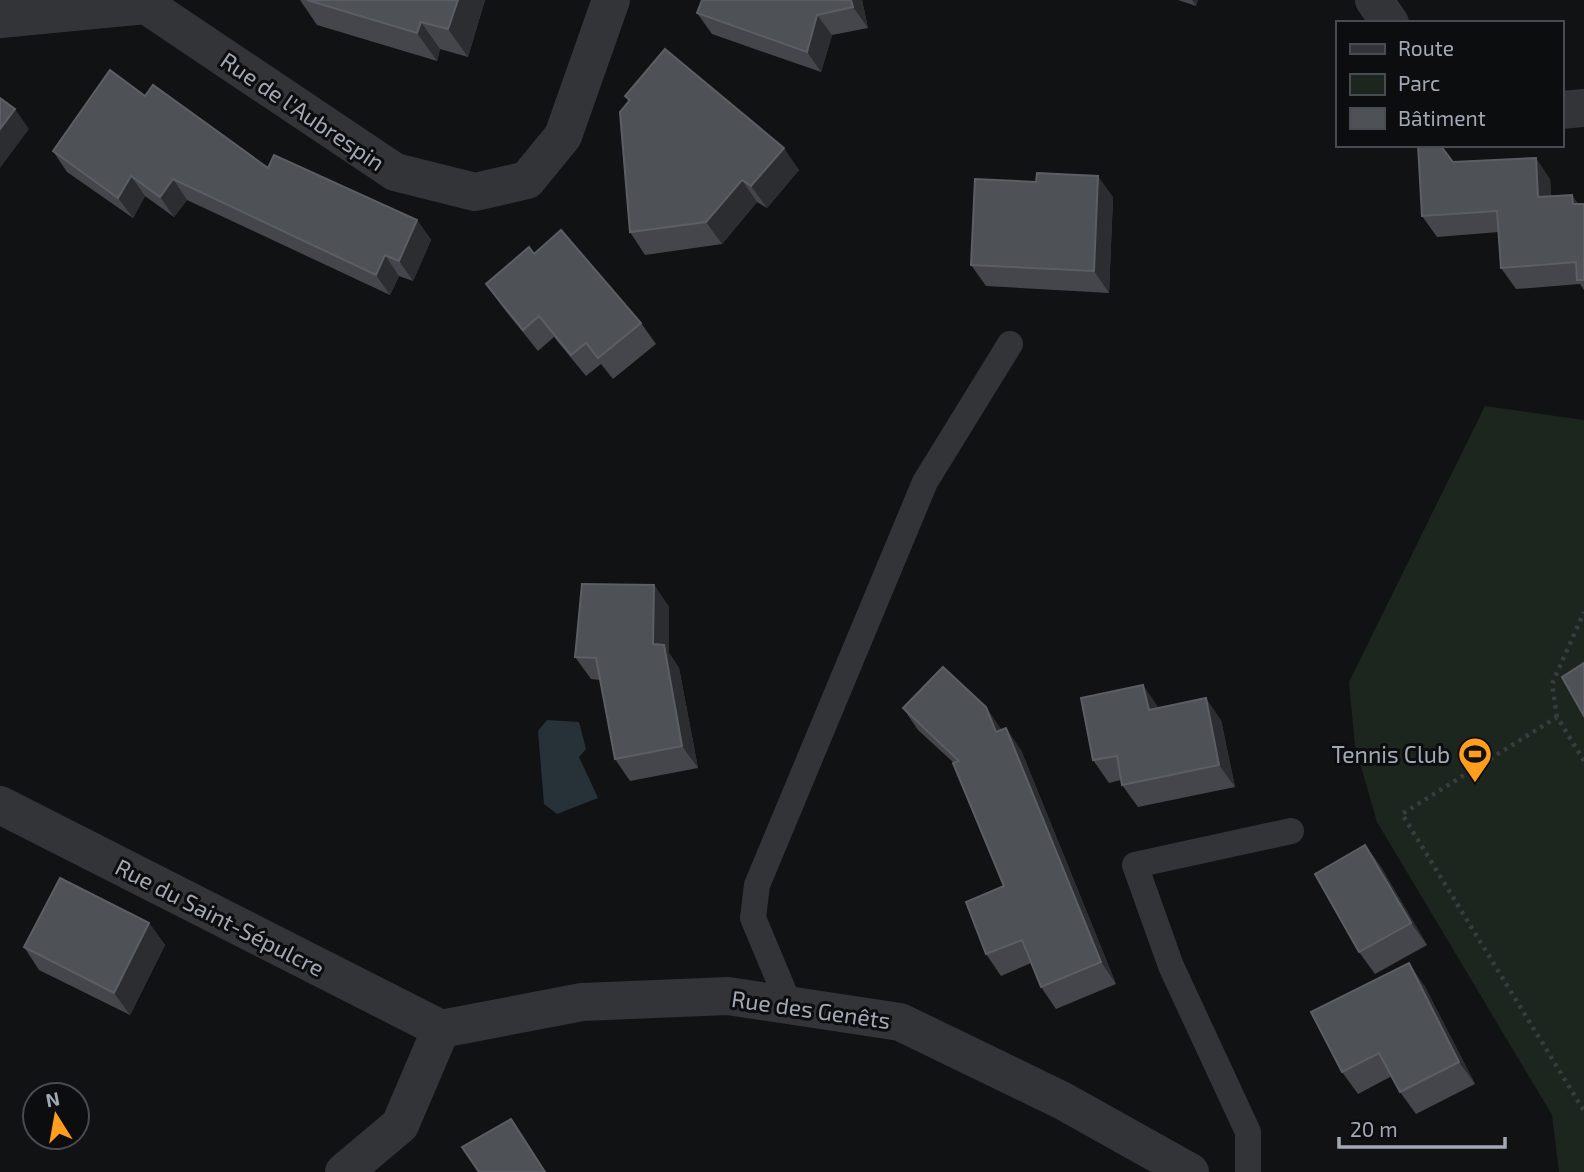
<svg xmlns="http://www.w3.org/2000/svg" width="1584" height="1172" viewBox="0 0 1584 1172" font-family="'Exo 2',sans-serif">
	<rect width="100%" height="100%" fill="#111213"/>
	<path fill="#1d261e" d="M 1485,406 L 1584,420 L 1584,1172 L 1559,1172 L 1552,1115 L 1377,822 L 1355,746 L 1349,682 Z"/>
	<path fill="#273238" d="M 547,720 L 579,722 L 586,749 L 579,757 L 598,798 L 557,814 L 544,804 L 538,731 Z"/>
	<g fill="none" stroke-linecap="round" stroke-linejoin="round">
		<g stroke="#383b40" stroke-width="4.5" stroke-dasharray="3.5 5" stroke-linecap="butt">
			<path d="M 1557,717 L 1552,684 L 1584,612"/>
			<path d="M 1584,761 L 1557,717 L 1402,814 L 1584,1111"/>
		</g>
		<g stroke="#323438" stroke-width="26">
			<path d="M 789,1004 L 753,918 L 757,885 L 925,482 L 1010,344"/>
			<path d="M 1248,1172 L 1248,1132 L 1171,966 L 1135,865 L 1291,831"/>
		</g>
		<g stroke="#323438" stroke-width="38">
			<path d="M 144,0 L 146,5 L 395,172 L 475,192 L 527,180 L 563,136 L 611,0"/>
			<path d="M 1374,0 L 1390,23"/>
			<path d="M 0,19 L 146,5"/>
			<path d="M 1561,110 L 1584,108"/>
			<path d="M 0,805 L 441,1029"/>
			<path d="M 441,1029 L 582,1002 L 728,996 L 900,1022 L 1063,1101 L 1190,1172"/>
			<path d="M 344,1172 L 400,1125 L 441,1029"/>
		</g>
	</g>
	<g fill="#44464b">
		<path d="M 300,0 L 485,0 L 468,57 L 440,49 L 437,61 L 317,25 Z"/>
		<path d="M 702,0 L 862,0 L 868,28 L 832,35 L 821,72 L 712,34 L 697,13 Z"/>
		<path d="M 1178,0 L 1198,0 L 1196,6 Z"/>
		<path d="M 145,96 L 268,168 L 417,220 L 431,240 L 413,281 L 399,276 L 390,295 L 187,200 L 174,217 L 145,196 L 133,218 L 67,172 L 53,151 Z"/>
		<path d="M 625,96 L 799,170 L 767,208 L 757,202 L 722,244 L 645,255 L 630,232 L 628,101 Z"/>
		<path d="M 1453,162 L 1550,179 L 1551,196 L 1572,195 L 1578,204 L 1584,204 L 1584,290 L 1580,284 L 1516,289 L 1501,268 L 1499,232 L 1437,237 L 1422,216 Z"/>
		<path d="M 1036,182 L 1113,197 L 1109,293 L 986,286 L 971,265 Z"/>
		<path d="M 534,254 L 641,323 L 656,344 L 613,379 L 601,364 L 586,376 L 554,337 L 538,351 L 501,305 L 486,284 Z"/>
		<path d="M 654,585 L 669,607 L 669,653 L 679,668 L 698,768 L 630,781 L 615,759 L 600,680 L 591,679 L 575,657 Z"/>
		<path d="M 903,708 L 1002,730 L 1021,750 L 1116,984 L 1056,1009 L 1041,987 L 1031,963 L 1001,976 L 986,954 L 1004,886 L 954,763 L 918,730 Z"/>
		<path d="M 1159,708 L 1221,720 L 1235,787 L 1138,807 L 1122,785 L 1121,780 L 1109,783 L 1093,760 Z"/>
		<path d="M 1365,845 L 1381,867 L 1427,945 L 1375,974 L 1359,952 Z"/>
		<path d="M 149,923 L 165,945 L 130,1015 L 39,970 L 24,947 Z"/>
		<path d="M 1424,985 L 1475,1084 L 1416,1114 L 1400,1092 L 1392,1076 L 1358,1094 L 1342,1072 Z"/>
	</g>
	<g fill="#2b2d30">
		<path d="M 458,0 L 485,0 L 468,57 L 448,29 Z"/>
		<path d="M 851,0 L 862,0 L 868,28 L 853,7 Z"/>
		<path d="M 1192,0 L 1198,0 L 1196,6 Z"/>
		<path d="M 817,15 L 832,35 L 821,72 L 807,52 Z"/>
		<path d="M 421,22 L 440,49 L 437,61 L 417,33 Z"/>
		<path d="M 15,109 L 29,129 L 0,168 L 0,129 Z"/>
		<path d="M 784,148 L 799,170 L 767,208 L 751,186 Z"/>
		<path d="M 1536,158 L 1550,179 L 1553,218 L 1538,197 Z"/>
		<path d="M 131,176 L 145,196 L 133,218 L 118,198 Z"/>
		<path d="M 1098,176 L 1113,197 L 1109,293 L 1094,271 Z"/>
		<path d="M 173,179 L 187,200 L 174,217 L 160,197 Z"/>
		<path d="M 742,180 L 757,202 L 722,244 L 706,222 Z"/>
		<path d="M 1572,195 L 1584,213 L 1573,204 Z"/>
		<path d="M 417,220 L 431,240 L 413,281 L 399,261 Z"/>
		<path d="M 385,255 L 399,276 L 390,295 L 376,275 Z"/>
		<path d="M 654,585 L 669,607 L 669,653 L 679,668 L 698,768 L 682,746 L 653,644 Z"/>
		<path d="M 1143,685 L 1159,708 L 1149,710 Z"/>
		<path d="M 1206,698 L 1221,720 L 1235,787 L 1219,765 Z"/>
		<path d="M 986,707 L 1001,729 L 1011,753 L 996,732 Z"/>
		<path d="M 1006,728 L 1021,750 L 1116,984 L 1101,962 Z"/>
		<path d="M 1365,845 L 1381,867 L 1427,945 L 1411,923 Z"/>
		<path d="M 149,923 L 165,945 L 130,1015 L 114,993 Z"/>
		<path d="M 1409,963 L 1424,985 L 1475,1084 L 1459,1062 Z"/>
		<path d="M 511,1119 L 526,1141 L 546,1172 L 545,1172 Z"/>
	</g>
	<g fill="#4e5156" stroke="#5b5f65" stroke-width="2">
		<path d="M 307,0 L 458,0 L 448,29 L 421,22 L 417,33 Z"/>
		<path d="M 702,0 L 851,0 L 853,7 L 817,15 L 807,52 L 697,13 Z"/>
		<path d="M 665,49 L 784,148 L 751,186 L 742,180 L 706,222 L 630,232 L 620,112 L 630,100 L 625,96 Z"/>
		<path d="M 110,70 L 145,96 L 153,85 L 268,168 L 274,155 L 417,220 L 399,261 L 385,255 L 376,275 L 173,179 L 160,197 L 131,176 L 118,198 L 53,151 Z"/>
		<path d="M 0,98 L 15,109 L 0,129 Z"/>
		<path d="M 1418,145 L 1440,145 L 1453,162 L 1536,158 L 1538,197 L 1572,195 L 1573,204 L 1584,204 L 1584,280 L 1577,280 L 1576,262 L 1501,268 L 1497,211 L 1422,216 Z"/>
		<path d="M 1037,173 L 1098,176 L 1094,271 L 971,265 L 975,179 L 1036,182 Z"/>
		<path d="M 561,230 L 641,323 L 598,358 L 586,343 L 571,355 L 539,316 L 523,330 L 486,284 L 529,247 L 534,254 Z"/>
		<path d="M 582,584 L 654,585 L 653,644 L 664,645 L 682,746 L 615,759 L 596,658 L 575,657 Z"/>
		<path d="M 1584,663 L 1584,716 L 1562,677 Z"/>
		<path d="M 943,667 L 986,707 L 996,732 L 1006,728 L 1101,962 L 1041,987 L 1022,940 L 986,954 L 966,902 L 1004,886 L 953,763 L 959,761 L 903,708 Z"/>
		<path d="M 1143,685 L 1149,710 L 1206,698 L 1219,765 L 1122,785 L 1117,756 L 1093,760 L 1081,698 Z"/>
		<path d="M 1365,845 L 1411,923 L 1359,952 L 1315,874 Z"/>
		<path d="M 60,878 L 149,923 L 114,993 L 24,947 Z"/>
		<path d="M 1409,963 L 1459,1062 L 1400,1092 L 1379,1053 L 1342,1072 L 1311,1012 Z"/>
		<path d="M 511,1119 L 545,1172 L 479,1172 L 462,1147 Z"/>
	</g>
	<defs>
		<g id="stadium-pin" transform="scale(1.75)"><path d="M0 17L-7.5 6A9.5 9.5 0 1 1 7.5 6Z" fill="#ff9e1e" stroke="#0c0d0e"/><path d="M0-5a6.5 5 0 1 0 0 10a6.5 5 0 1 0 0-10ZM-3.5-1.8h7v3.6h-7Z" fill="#111"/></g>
	</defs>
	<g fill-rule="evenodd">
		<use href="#stadium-pin" x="1475" y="754"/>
	</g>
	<g text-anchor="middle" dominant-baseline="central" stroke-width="6" stroke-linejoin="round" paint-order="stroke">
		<g font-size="23" fill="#a2a9b5" stroke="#0c0d0e">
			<text transform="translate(303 111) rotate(34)">Rue de l'Aubrespin</text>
			<text transform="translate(220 917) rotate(27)">Rue du Saint-Sépulcre</text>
			<text transform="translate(811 1009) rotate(8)">Rue des Genêts</text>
		</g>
		<g font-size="23" fill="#a2a9b5" stroke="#0c0d0e" text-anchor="end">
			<text x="1450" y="754">Tennis Club</text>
		</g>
	</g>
	<rect x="1336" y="21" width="228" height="126" fill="#0c0d0e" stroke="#484b51" stroke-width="2"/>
	<rect x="1350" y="44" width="35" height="10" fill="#323438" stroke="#484b51" stroke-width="2"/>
	<text x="1398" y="56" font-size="21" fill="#a2a9b5">Route</text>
	<rect x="1350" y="74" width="35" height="21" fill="#1d261e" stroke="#484b51" stroke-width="2"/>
	<text x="1398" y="91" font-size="21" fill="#a2a9b5">Parc</text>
	<rect x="1350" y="108" width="35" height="21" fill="#4e5156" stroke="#484b51" stroke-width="2"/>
	<text x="1398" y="126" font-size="21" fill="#a2a9b5">Bâtiment</text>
	<g transform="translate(56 1116) rotate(349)"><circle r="33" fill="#0c0d0e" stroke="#484b51" stroke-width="2"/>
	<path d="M0-5L12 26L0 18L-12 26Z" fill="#ff9e1e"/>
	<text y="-10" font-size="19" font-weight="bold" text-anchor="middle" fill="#a2a9b5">N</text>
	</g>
	<path d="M1339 1137v10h166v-10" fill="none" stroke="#a2a9b5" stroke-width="3.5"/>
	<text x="1350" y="1137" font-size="21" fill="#a2a9b5" stroke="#0c0d0e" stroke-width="5" paint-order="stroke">20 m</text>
</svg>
